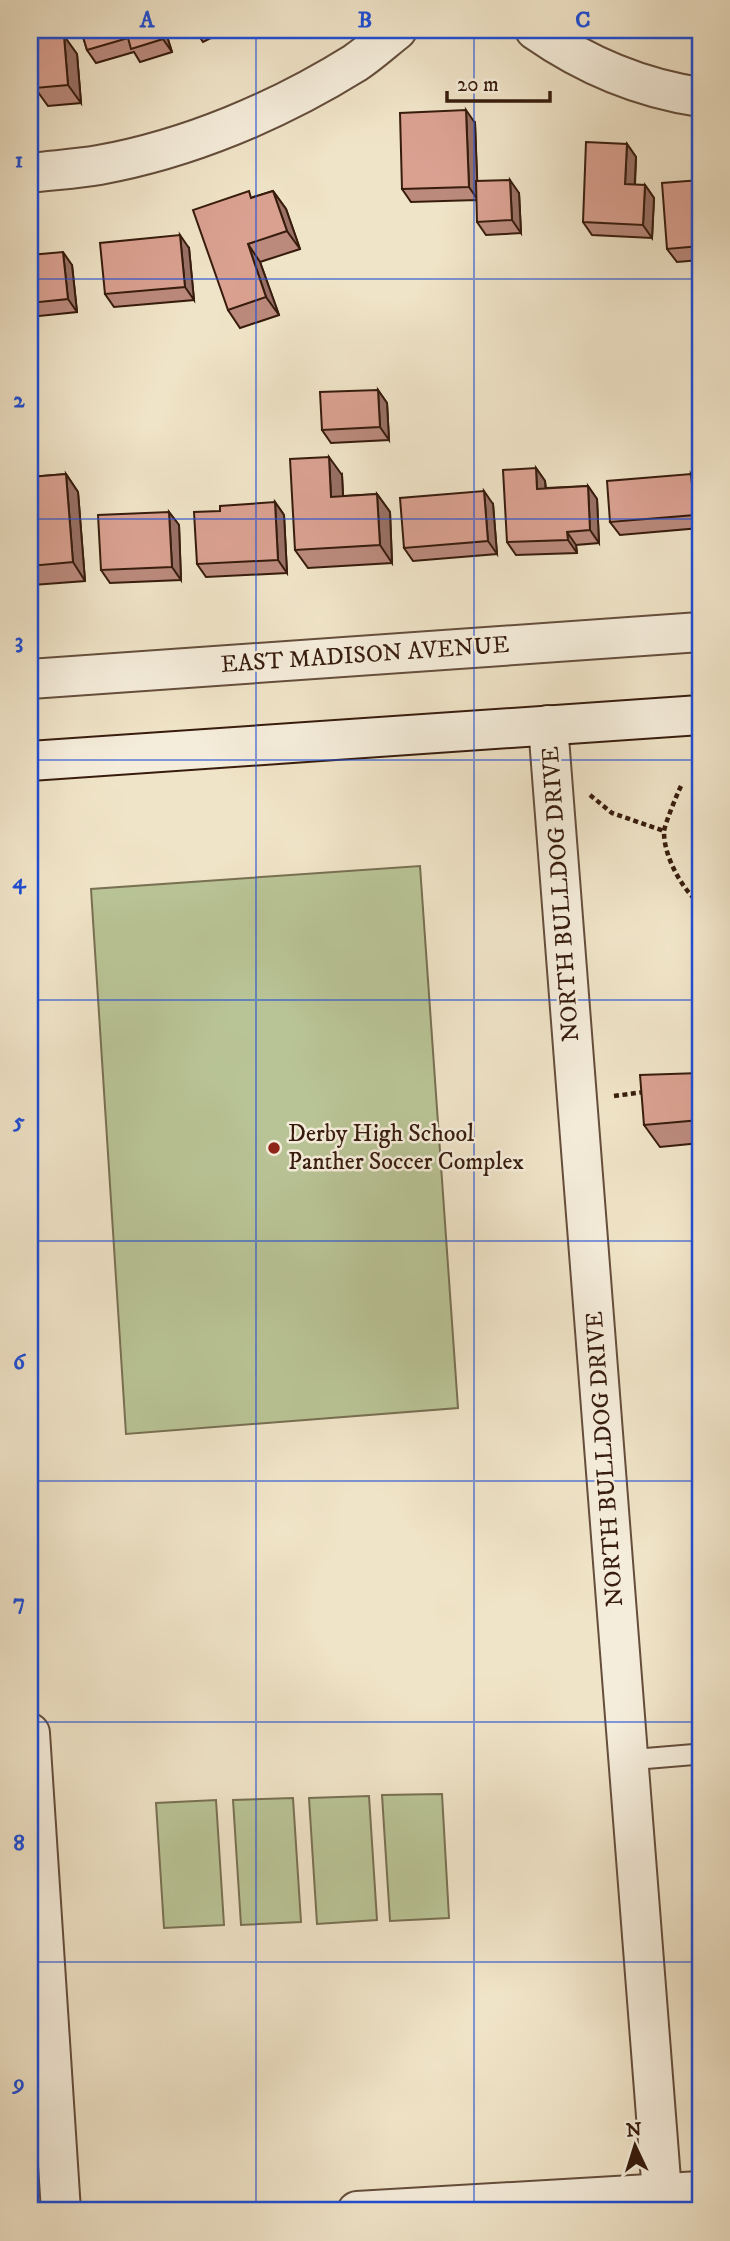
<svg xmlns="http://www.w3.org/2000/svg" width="730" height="2241" viewBox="0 0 730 2241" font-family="'IM FELL DW Pica',serif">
	<rect width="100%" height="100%" fill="#f0e4c8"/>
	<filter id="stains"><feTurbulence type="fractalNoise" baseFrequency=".00286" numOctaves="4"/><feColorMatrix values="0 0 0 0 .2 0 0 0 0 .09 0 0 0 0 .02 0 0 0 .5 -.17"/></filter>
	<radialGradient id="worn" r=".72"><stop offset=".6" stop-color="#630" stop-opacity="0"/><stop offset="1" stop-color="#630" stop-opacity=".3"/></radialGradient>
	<g fill="#b9c496" stroke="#787052" stroke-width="2">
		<path d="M 420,866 L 458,1408 L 126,1434 L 91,889 Z"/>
		<path d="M 442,1794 L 449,1918 L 390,1921 L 382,1795 Z"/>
		<path d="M 369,1796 L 377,1920 L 317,1924 L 309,1798 Z"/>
		<path d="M 293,1798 L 301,1922 L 241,1925 L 233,1800 Z"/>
		<path d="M 216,1800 L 224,1925 L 164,1928 L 156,1803 Z"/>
	</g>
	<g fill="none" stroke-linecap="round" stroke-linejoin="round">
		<g stroke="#654e3c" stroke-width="23">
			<path id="service" d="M 628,1760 L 700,1754"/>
		</g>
		<g stroke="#654e3c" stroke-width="42">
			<g id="minor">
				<path d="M 535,30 C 585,65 639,88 700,97"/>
				<path d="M 30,173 C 53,170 76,169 99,165 C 188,149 278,111 355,63 C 370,53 383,41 397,30"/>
				<path d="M 30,679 L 700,632"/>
				<path d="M 548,725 L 662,2193"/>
				<path d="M 30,1733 L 61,2211"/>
				<path d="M 357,2211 L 700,2191"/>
			</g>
		</g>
		<g stroke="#371c0d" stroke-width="42">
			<path id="secondary" d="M 30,761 L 700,715"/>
		</g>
		<g stroke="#371c0d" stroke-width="4.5" stroke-dasharray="5 3.5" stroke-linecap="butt">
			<path d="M 681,786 C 677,794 664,826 664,832 C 664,857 682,889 700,904"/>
			<path d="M 590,795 L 612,813 L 664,831"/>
			<path d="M 614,1096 L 644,1092"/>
		</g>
		<use href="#service" stroke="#f5eddb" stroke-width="19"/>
		<use href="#minor" stroke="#f5eddb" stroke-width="38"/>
		<use href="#secondary" stroke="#f5eddb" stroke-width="38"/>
	</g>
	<g fill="#bb8a7d" stroke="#371c0d" stroke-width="2">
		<path d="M 30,30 L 58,30 L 58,36 L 64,36 L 77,54 L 81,103 L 48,106 L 35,88 L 35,85 L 30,86 Z"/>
		<path d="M 81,30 L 165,30 L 172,52 L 140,62 L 134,52 L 96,63 L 87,50 Z"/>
		<path d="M 195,30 L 227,30 L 203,42 Z"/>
		<path d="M 475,123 L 477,181 L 519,193 L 521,233 L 486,235 L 477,222 L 477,200 L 411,202 L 402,189 Z"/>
		<path d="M 627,144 L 636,157 L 635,185 L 645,185 L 654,198 L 652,238 L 592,235 L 583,222 Z"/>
		<path d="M 700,180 L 700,260 L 677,262 L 667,249 Z"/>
		<path d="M 273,191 L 286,209 L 300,249 L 260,262 L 279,315 L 240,328 L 228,310 L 253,197 Z"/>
		<path d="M 189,248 L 194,300 L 114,307 L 105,294 Z"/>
		<path d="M 30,255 L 72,265 L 77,312 L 30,317 Z"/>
		<path d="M 378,390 L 387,403 L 389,440 L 331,443 L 322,430 Z"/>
		<path d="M 536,468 L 545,481 L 546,488 L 588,486 L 597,499 L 599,543 L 576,545 L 577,553 L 516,555 L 507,542 Z"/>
		<path d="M 66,474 L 78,492 L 85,581 L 33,585 L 30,581 L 30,477 Z"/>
		<path d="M 691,474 L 700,487 L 700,528 L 620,535 L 610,522 Z"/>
		<path d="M 342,475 L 343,496 L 377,494 L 390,512 L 392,563 L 308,568 L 295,550 Z"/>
		<path d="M 275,502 L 284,515 L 287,573 L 206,577 L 197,564 Z"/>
		<path d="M 493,504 L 497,554 L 413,561 L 404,548 Z"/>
		<path d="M 169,512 L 179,525 L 181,580 L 110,583 L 101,570 Z"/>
		<path d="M 700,1073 L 700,1143 L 660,1147 L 644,1125 Z"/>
	</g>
	<g fill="#997166" stroke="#371c0d" stroke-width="2">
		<path d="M 46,30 L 58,30 L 60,55 L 47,37 Z"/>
		<path d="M 160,30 L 165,30 L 172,52 L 163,39 Z"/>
		<path d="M 64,36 L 77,54 L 81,103 L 68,85 Z"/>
		<path d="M 466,110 L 475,123 L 478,200 L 469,187 Z"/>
		<path d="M 627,144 L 636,157 L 634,197 L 625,184 Z"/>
		<path d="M 510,180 L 519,193 L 521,233 L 512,220 Z"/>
		<path d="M 645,185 L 654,198 L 652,238 L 643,225 Z"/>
		<path d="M 273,191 L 286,209 L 300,249 L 287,231 Z"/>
		<path d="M 180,235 L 189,248 L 194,300 L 185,287 Z"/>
		<path d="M 248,244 L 260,262 L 279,315 L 266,297 Z"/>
		<path d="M 63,252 L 72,265 L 77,312 L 68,299 Z"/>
		<path d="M 378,390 L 387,403 L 389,440 L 380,427 Z"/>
		<path d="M 329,457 L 342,475 L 344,515 L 331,497 Z"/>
		<path d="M 536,468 L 545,481 L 546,502 L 537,489 Z"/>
		<path d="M 66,474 L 78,492 L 85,581 L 73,562 Z"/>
		<path d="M 691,474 L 700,487 L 700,523 L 695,515 Z"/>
		<path d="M 588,486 L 597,499 L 599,543 L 590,530 Z"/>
		<path d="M 484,491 L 493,504 L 497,554 L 488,541 Z"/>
		<path d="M 377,494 L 390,512 L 392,563 L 380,545 Z"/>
		<path d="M 275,502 L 284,515 L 287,573 L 278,560 Z"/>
		<path d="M 169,512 L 179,525 L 181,580 L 172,567 Z"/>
		<path d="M 567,532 L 576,545 L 577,553 L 568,540 Z"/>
	</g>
	<g fill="#daa191" stroke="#371c0d" stroke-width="2">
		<path d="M 30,30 L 46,30 L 47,37 L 64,36 L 68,85 L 35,88 L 33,66 L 30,66 Z"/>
		<path d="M 81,30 L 160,30 L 163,39 L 131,49 L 128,38 L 87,50 Z"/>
		<path d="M 466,110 L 469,187 L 402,189 L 400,113 Z"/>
		<path d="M 586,142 L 627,144 L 625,184 L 645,185 L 643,225 L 583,222 Z"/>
		<path d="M 510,180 L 512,220 L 477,222 L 476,181 Z"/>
		<path d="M 700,180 L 700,246 L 667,249 L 662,183 Z"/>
		<path d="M 249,191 L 251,198 L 273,191 L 287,231 L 248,244 L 266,297 L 228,310 L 193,210 Z"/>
		<path d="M 180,235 L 185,287 L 105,294 L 100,243 Z"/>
		<path d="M 63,252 L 68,299 L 30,303 L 30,255 Z"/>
		<path d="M 378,390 L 380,427 L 322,430 L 320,392 Z"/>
		<path d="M 329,457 L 331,497 L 377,494 L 380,545 L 295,550 L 290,459 Z"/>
		<path d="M 536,468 L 537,489 L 588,486 L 590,530 L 567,532 L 568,540 L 507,542 L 503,470 Z"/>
		<path d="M 66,474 L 73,562 L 30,566 L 30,477 Z"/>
		<path d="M 691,474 L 695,515 L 610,522 L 607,481 Z"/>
		<path d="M 484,491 L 488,541 L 404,548 L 400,498 Z"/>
		<path d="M 275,502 L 278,560 L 197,564 L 194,512 L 220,511 L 220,506 Z"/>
		<path d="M 169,512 L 172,567 L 101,570 L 98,515 Z"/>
		<path d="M 700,1073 L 700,1120 L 644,1125 L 640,1075 Z"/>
		<path d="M 692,1250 L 700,1250 L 700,1350 L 699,1350 Z"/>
	</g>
	<path fill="none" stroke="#1d4ed8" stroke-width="2" stroke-opacity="0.55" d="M 256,30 L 256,2211M 474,30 L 474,2211M 30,279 L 700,279M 30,519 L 700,519M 30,760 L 700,760M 30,1000 L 700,1000M 30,1241 L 700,1241M 30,1481 L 700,1481M 30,1722 L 700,1722M 30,1962 L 700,1962"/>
	<circle fill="#8f2418" stroke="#f5eddb" stroke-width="2.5" cx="274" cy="1148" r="7"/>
	<g text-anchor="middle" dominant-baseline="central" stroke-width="5" stroke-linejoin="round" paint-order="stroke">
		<g font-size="24" fill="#371c0d" stroke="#f5eddb">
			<text transform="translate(365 655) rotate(-4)">EAST MADISON AVENUE</text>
			<text transform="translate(561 894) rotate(-94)">NORTH BULLDOG DRIVE</text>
			<text transform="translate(605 1459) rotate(-94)">NORTH BULLDOG DRIVE</text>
		</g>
		<g font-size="24" fill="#371c0d" stroke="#f5eddb" text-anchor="start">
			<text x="288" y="1134">Derby High School<tspan x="288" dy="28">Panther Soccer Complex</tspan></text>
		</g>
	</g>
	<rect width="730" height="2241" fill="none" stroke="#f0e4c8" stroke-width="77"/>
	<g transform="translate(635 2146) rotate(356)" stroke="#f5eddb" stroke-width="5" paint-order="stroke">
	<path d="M0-5L12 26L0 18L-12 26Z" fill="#371c0d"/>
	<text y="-10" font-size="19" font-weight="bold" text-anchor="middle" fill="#371c0d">N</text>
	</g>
	<path d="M447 91v10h103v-10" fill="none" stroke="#371c0d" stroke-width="3.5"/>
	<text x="457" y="91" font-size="21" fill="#371c0d" stroke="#f5eddb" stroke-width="5" paint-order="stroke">20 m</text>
	<rect x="38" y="38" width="654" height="2164" fill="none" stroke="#1d4ed8" stroke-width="2.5"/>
	<g font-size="23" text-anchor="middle" font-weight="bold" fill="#1d4ed8">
		<text x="147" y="27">A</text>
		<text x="365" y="27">B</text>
		<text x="583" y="27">C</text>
		<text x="19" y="167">1</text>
		<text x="19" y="407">2</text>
		<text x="19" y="648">3</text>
		<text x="19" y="888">4</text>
		<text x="19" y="1128">5</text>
		<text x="19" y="1369">6</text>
		<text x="19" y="1609">7</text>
		<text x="19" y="1850">8</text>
		<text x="19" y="2090">9</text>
	</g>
	<rect width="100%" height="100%" filter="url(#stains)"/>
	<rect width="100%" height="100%" fill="url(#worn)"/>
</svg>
